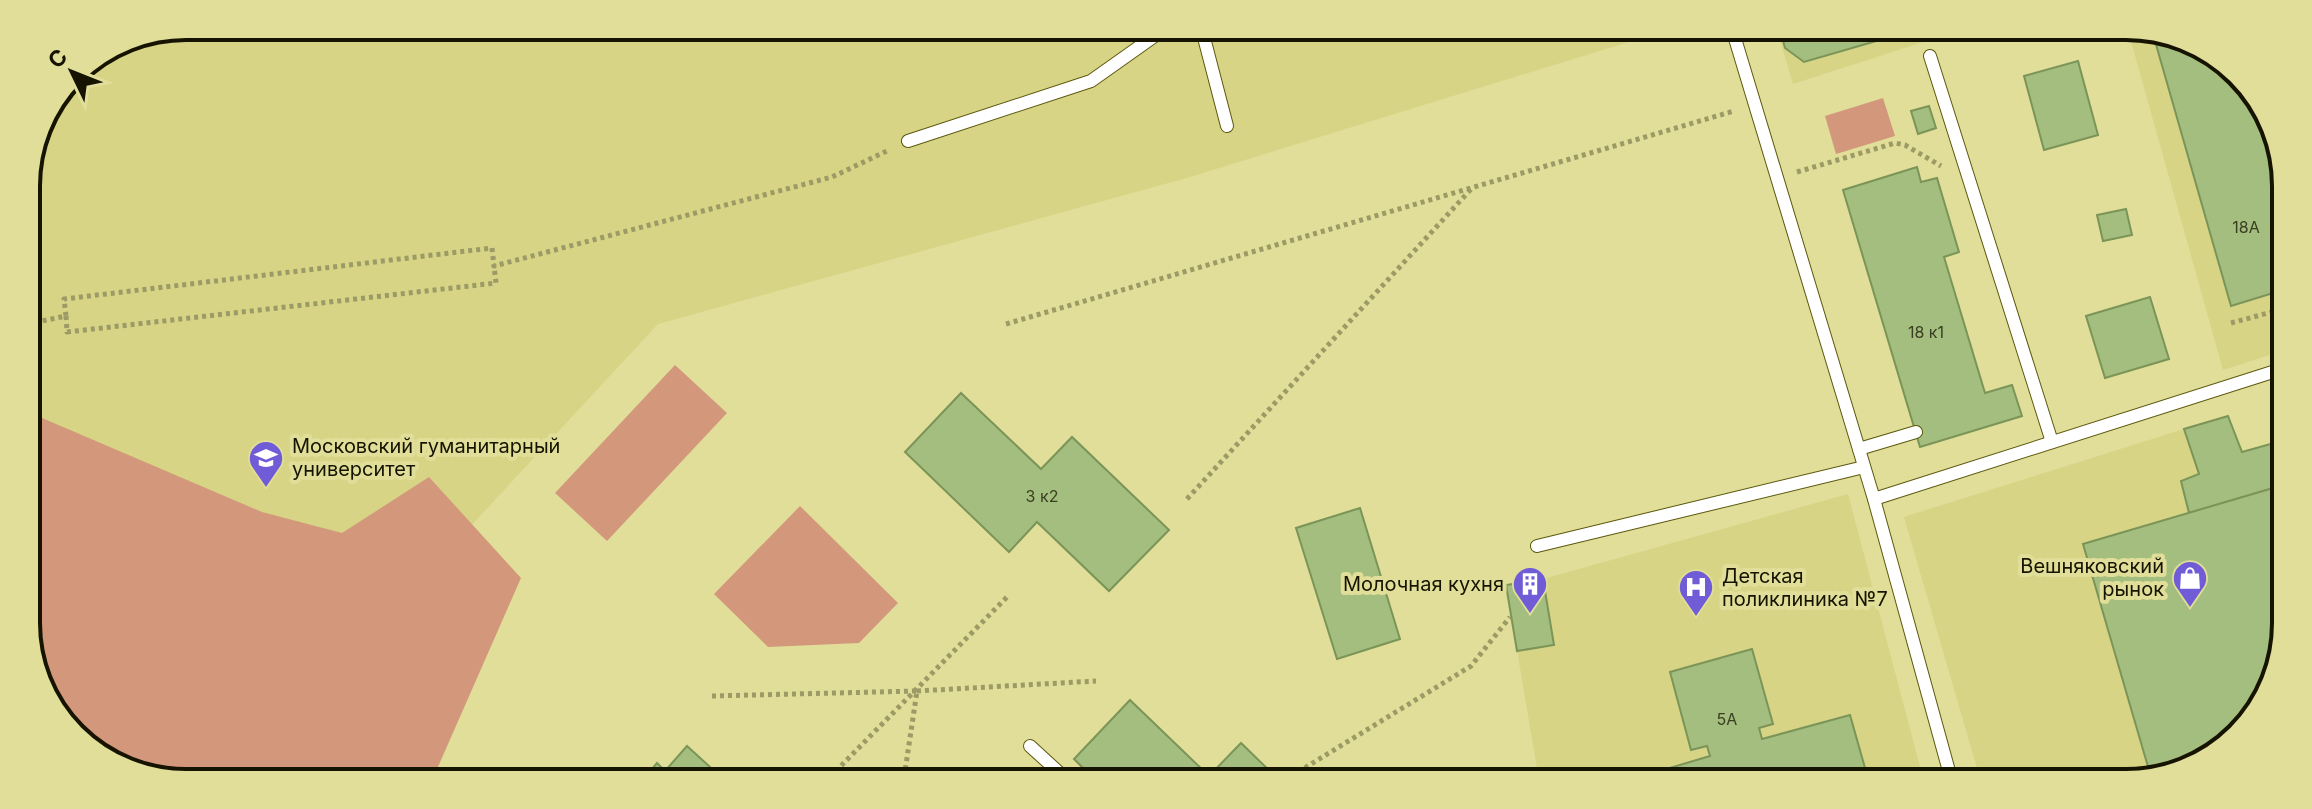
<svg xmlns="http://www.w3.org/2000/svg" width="2312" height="809" viewBox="0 0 2312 809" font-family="Inter,sans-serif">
	<rect width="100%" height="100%" fill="#e0de98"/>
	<g fill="#d7d486">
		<path d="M 186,26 L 1647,32 L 1648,36 L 1190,177 L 658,324 L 240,775 L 135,775 L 65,728 L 29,654 L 26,175 L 42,116 L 80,66 L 125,38 Z"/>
		<path d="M 1778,33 L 1951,33 L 1793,84 Z"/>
		<path d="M 2129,34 L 2177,34 L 2285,164 L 2282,351 L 2223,370 Z"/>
		<path d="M 2184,429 L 2199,474 L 2181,481 L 2189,513 L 2083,545 L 2151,777 L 2136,783 L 1981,782 L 1904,517 Z"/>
		<path d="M 1848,494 L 1924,782 L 1539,780 L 1506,585 L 1543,579 Z"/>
	</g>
	<g fill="#d3987c">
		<path d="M 1883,98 L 1895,136 L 1836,154 L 1825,116 Z"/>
		<path d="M 675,365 L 727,413 L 607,541 L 555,493 Z"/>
		<path d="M 28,412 L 262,512 L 342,533 L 429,477 L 521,578 L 434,776 L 135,775 L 65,728 L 29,654 Z"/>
		<path d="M 800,506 L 898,603 L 859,643 L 768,647 L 714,594 Z"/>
	</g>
	<g fill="#a4be7f" stroke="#7b9457" stroke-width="2">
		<path d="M 1781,33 L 1904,33 L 1804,62 L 1785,48 Z"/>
		<path d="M 2153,34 L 2177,34 L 2247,81 L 2285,164 L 2283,290 L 2231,306 Z"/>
		<path d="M 2078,61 L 2098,135 L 2044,150 L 2024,76 Z"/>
		<path d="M 1929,106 L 1936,128 L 1918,134 L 1911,111 Z"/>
		<path d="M 1917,167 L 1921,182 L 1937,178 L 1959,252 L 1944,257 L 1985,393 L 2012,385 L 2022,416 L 1920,447 L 1843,190 Z"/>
		<path d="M 2126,209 L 2132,235 L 2103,241 L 2097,215 Z"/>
		<path d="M 2150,297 L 2169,359 L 2105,378 L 2086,316 Z"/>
		<path d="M 961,393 L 1041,469 L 1072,437 L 1169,530 L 1109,591 L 1037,522 L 1009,552 L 905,452 Z"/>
		<path d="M 2228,416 L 2242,452 L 2281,441 L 2280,486 L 2189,513 L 2181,481 L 2199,474 L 2184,429 Z"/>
		<path d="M 2280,486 L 2278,674 L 2224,750 L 2151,777 L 2083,544 Z"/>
		<path d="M 1360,508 L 1400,639 L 1337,659 L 1296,528 Z"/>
		<path d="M 1543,579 L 1554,645 L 1517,651 L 1506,585 Z"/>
		<path d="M 1752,649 L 1773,724 L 1759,728 L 1762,739 L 1850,715 L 1869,782 L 1626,781 L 1710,756 L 1707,746 L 1691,750 L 1670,672 Z"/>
		<path d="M 1130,700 L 1209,776 L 1241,743 L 1278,779 L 1094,779 L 1074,759 Z"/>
		<path d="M 687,746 L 721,777 L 645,777 L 657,763 L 665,771 Z"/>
	</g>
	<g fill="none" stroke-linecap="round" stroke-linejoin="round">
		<g stroke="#5c580e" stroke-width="14">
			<g id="service">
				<path d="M 1202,30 L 1227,126"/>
				<path d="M 1733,32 L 1874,499 L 1952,782"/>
				<path d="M 1930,56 L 2052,442"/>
				<path d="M 908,141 L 1091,81 L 1163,30"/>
				<path d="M 1859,449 L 1916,432"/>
				<path d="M 1874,499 L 2282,369"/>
				<path d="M 1537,546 L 1864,467"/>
				<path d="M 1030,746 L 1065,778"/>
			</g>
		</g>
		<g stroke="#9c9a65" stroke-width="5" stroke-dasharray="4 4" stroke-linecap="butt">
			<path d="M 1797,172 L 1895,143 L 1905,145 L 1941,166"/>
			<path d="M 66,316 L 67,332 L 496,283 L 494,266"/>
			<path d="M 2231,323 L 2283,309"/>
			<path d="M 27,324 L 66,316 L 64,299 L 492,248 L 494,266 L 832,177 L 889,150"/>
			<path d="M 1006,324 L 1734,111"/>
			<path d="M 1187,499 L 1472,188"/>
			<path d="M 917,691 L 1096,681"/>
			<path d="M 712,696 L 917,691 L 904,778"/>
			<path d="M 1298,772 L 1471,666 L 1510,617"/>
			<path d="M 830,777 L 1007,597"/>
			<path d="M 1485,779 L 1517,772"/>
		</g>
		<use href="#service" stroke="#fff" stroke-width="12"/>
	</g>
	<defs>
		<g id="university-pin" transform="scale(1.8)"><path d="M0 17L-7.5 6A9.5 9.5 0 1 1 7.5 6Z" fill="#705cd6" stroke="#e0de98"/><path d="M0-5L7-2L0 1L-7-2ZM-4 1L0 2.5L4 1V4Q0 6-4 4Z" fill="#fff"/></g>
		<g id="shop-pin" transform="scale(1.8)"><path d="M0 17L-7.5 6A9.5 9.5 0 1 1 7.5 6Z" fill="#705cd6" stroke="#e0de98"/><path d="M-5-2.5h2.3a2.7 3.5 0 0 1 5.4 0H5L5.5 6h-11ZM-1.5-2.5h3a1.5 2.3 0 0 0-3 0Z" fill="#fff"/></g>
		<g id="building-pin" transform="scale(1.8)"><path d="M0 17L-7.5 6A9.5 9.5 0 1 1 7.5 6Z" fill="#705cd6" stroke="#e0de98"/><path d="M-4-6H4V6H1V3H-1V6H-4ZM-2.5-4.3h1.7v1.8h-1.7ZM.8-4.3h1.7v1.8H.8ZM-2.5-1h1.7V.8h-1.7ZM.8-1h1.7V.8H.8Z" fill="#fff"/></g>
		<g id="hospital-pin" transform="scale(1.8)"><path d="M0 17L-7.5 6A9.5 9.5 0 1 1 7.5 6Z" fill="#705cd6" stroke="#e0de98"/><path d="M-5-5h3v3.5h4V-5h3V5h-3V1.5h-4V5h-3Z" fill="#fff"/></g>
	</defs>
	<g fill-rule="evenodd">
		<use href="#university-pin" x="266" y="458"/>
		<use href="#shop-pin" x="2190" y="578"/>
		<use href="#building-pin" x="1530" y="584"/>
		<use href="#hospital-pin" x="1696" y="587"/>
	</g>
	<g text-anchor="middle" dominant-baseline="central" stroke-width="8" stroke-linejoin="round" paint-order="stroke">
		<g font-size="16" fill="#3a3e20">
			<text x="2246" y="227">18А</text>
			<text x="1926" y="332">18 к1</text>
			<text x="1042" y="496">3 к2</text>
			<text x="1727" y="719">5А</text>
		</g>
		<g font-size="20" fill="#161400" stroke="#e0de98" text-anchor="start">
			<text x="292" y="446">Московский гуманитарный<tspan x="292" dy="23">университет</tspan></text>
			<text x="2164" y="566" text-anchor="end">Вешняковский<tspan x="2164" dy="23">рынок</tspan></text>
			<text x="1722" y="576">Детская<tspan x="1722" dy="23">поликлиника №7</tspan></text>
			<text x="1504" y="584" text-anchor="end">Молочная кухня</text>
		</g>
	</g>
	<path d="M0 0H2312V809H0ZM186 40H2126A146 146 0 0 1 2272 186V623A146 146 0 0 1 2126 769H186A146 146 0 0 1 40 623V186A146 146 0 0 1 186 40Z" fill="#e0de98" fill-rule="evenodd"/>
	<path fill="none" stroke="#161400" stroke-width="4" d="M186 40H2126A146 146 0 0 1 2272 186V623A146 146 0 0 1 2126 769H186A146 146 0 0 1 40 623V186A146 146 0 0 1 186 40Z"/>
	<g transform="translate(72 72) rotate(313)" stroke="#e0de98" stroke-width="6" paint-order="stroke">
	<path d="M0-6L14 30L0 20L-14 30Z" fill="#161400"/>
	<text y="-12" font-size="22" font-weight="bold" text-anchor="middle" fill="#161400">С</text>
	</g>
</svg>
